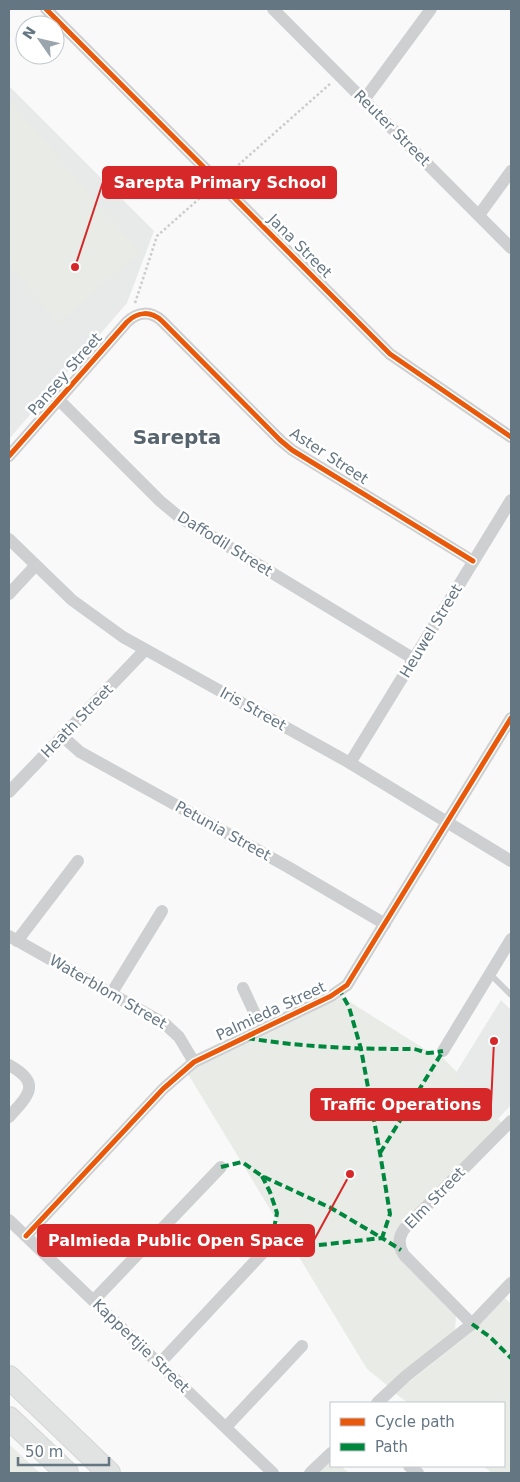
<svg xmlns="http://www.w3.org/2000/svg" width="520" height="1482" viewBox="0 0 520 1482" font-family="'DejaVu Sans',sans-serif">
	<rect width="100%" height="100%" fill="#f9f9f9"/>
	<g fill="#e8e9e9">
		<path d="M 9,86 L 154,231 L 127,303 L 9,439 Z"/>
		<path d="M 501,1000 L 511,1010 L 511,1105 L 498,1119 L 454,1076 Z"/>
	</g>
	<g fill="#e8ebe6">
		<path d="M 9,100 L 140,252 L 58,323 L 9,265 Z"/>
		<path d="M 342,997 L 439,1058 L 441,1056 L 457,1072 L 455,1076 L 502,1123 L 395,1237 L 456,1316 L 455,1330 L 388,1386 L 367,1369 L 188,1074 L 198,1066 Z"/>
		<path d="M 505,1298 L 511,1304 L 511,1473 L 492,1473 L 483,1466 L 504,1466 L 504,1403 L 408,1403 L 395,1393 L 472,1332 Z"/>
		<path d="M 9,1444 L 40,1473 L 9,1473 Z"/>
		<path d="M 331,1458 L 331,1466 L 341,1466 L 349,1473 L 318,1473 Z"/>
	</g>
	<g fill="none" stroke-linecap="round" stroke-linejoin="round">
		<g stroke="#d5d6d6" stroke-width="24">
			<g id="motorway">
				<path d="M 9,1377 L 109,1473"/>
				<path d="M 9,1418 L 67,1473"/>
			</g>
		</g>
		<g stroke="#cbcccd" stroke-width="2.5" stroke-dasharray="2.5 2.5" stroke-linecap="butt">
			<path d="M 227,175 L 331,83"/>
			<path d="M 135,303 L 157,236 L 209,190"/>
		</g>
		<path stroke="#cecfd0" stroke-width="6" d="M 490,974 L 511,995"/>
		<g stroke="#cecfd0" stroke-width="12">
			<path d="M 46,9 L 390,354 L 511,437"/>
			<path d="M 273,9 L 511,248"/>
			<path d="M 364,100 L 431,9"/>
			<path d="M 479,215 L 511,171"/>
			<path d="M 59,400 L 160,501 L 178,516 L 414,659"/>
			<path d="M 9,456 L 127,322 C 138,311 151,311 162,321 L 280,440 L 292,450 L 473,561"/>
			<path d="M 9,539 L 72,600 L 123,637 L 350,763 L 511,861"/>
			<path d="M 9,594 L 35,566"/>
			<path d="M 62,736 L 80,752 L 288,867 L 385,924"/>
			<path d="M 350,763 L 511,500"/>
			<path d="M 9,792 L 145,650"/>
			<path d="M 9,936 L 165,1024 L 179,1037 L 194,1062"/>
			<path d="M 17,941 L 78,861"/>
			<path d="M 243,988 L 262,1029"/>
			<path d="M 111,994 L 162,911"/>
			<path d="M 443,1051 L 511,939"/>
			<path d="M 9,1065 C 42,1083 29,1095 9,1117"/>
			<path d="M 9,1220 L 273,1473"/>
			<path d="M 26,1236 L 163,1089 L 194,1062 L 331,996 L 347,985 L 511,718"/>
			<path d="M 94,1300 L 221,1167"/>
			<path d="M 472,1324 L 404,1255 C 398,1246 398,1237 405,1228 L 511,1121"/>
			<path d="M 159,1364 L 271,1244"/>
			<path d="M 377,1403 L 406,1376 L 472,1324 L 511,1283"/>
			<path d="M 226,1427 L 302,1346"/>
			<path d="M 409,1466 L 418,1473"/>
			<path d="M 310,1473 L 331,1453"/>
		</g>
		<use href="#motorway" stroke="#e1e2e2" stroke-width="22"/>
		<g stroke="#00873e" stroke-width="4" stroke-dasharray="8 4" stroke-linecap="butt">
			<path d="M 247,1038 C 300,1047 355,1049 409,1049 C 416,1048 421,1052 428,1053 C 433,1053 438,1052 443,1051"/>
			<path d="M 380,1153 L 443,1051"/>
			<path d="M 221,1167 L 242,1162 L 262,1176 L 331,1208 L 382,1238 L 390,1214 L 380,1153 L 361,1049 L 349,1007 L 340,991"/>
			<path d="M 262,1176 L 270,1192 L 277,1213 L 271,1244 L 293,1248 L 382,1238 L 401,1250"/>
			<path d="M 472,1324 L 490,1337 L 511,1358"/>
		</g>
		<g stroke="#fff" stroke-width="8">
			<g id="cycleway">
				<path d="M 46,9 L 390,354 L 511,437"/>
				<path d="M 9,456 L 127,322 C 138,311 151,311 162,321 L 280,440 L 292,450 L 473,561"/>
				<path d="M 26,1236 L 163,1089 L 194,1062 L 331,996 L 347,985 L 511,718"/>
			</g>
		</g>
		<use href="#cycleway" stroke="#e8590c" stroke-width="5"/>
	</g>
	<g text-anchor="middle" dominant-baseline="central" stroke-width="5" stroke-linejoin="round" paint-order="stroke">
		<g font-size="15" fill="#657683" stroke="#fff">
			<text transform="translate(392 128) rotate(45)">Reuter Street</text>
			<text transform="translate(300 246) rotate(45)">Jana Street</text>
			<text transform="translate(65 374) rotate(-49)">Pansey Street</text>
			<text transform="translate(329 456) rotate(33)">Aster Street</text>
			<text transform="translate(225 544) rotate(32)">Daffodil Street</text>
			<text transform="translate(431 631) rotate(-59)">Heuwel Street</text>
			<text transform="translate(253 709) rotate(29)">Iris Street</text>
			<text transform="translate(77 721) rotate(-46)">Heath Street</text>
			<text transform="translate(223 831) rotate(29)">Petunia Street</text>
			<text transform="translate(108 992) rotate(30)">Waterblom Street</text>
			<text transform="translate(271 1011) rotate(-25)">Palmieda Street</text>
			<text transform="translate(435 1198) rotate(-46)">Elm Street</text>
			<text transform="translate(141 1346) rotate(44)">Kappertjie Street</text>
		</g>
		<g font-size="20" font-weight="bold" fill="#57646e" stroke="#fff">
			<text x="177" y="437">Sarepta</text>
		</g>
	</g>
	<path fill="none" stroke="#d62828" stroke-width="2" d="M75 267L103 182M494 1041L491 1105M350 1174L314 1240"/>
	<g fill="#d62828" stroke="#fff" stroke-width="2">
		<circle cx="75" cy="267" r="5"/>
		<circle cx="494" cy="1041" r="5"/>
		<circle cx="350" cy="1174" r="5"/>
	</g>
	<g fill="#d62828" stroke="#d62828" stroke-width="2">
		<rect x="103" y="167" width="233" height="31" rx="5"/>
		<rect x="311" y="1089" width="180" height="31" rx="5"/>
		<rect x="38" y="1225" width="276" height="31" rx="5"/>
	</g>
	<g font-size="16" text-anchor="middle" font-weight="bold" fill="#fff">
		<text x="220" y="188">Sarepta Primary School</text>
		<text x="401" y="1110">Traffic Operations</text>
		<text x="176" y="1246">Palmieda Public Open Space</text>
	</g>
	<rect width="520" height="1482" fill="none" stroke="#657683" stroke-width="20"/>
	<rect x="330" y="1402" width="175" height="65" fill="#ffffff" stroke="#c1c8cd"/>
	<rect x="340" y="1418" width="25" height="8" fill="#e8590c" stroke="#c1c8cd"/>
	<text x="375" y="1427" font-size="15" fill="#657683">Cycle path</text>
	<rect x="340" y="1443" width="25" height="8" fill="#00873e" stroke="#c1c8cd"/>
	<text x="375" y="1452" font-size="15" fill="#657683">Path</text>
	<g transform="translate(40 40) rotate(304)"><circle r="24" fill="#ffffff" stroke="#c1c8cd"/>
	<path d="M0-4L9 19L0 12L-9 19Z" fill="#99a4ac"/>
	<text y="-8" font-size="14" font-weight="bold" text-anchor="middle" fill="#657683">N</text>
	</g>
	<path d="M18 1457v8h91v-8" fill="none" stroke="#657683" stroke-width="2.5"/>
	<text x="25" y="1457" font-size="15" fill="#657683" stroke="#ffffff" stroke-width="4" paint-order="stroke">50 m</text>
</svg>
